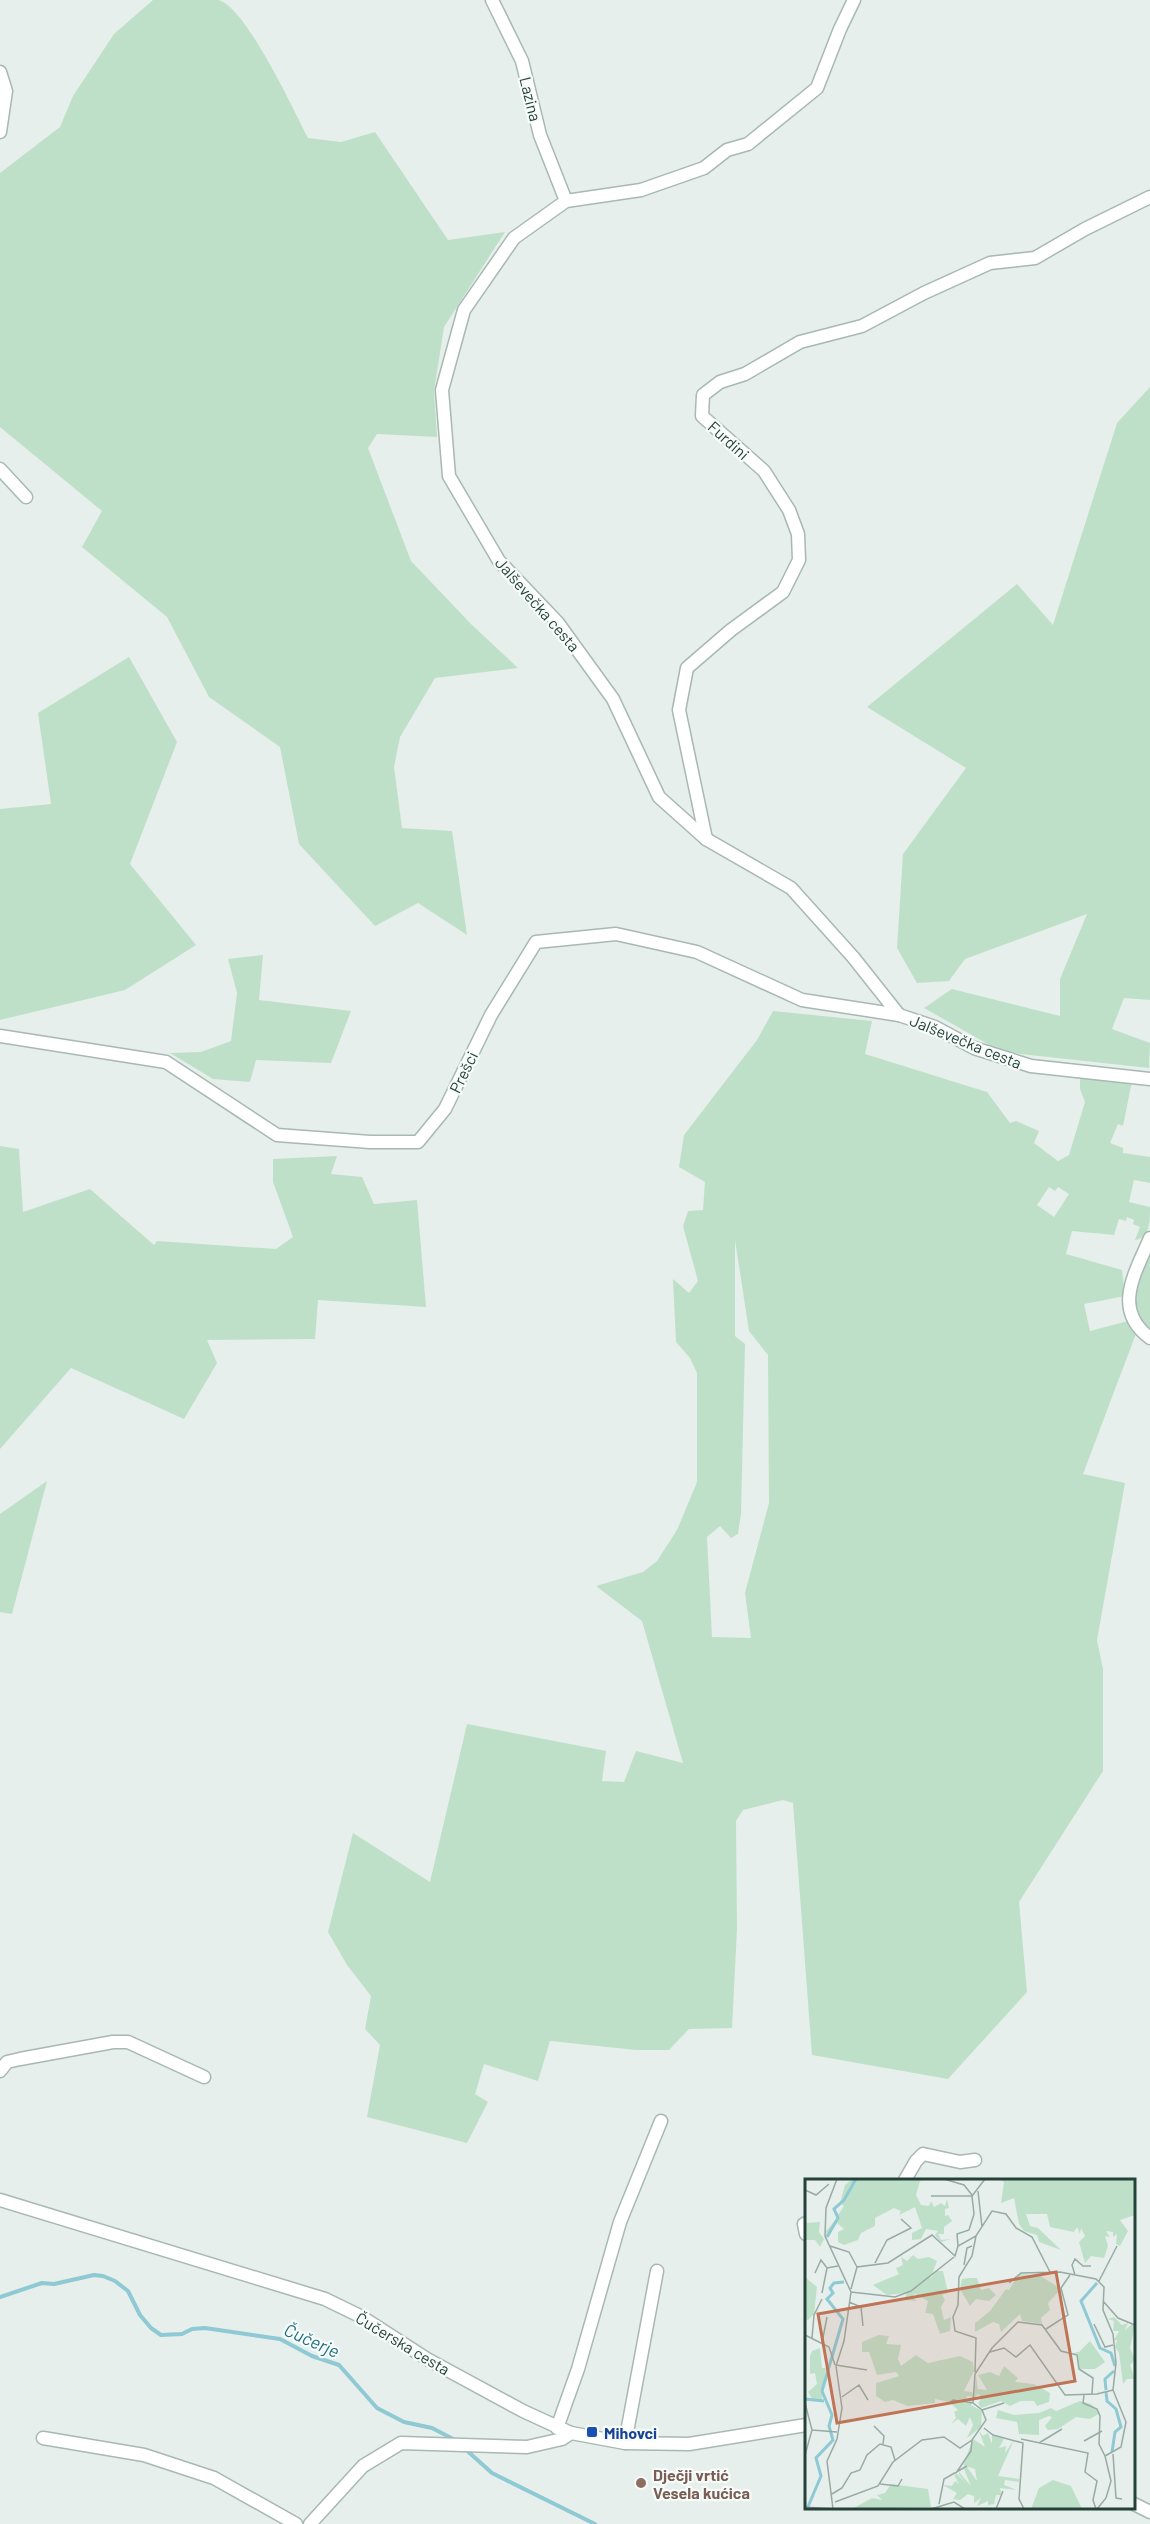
<svg xmlns="http://www.w3.org/2000/svg" width="1150" height="2524" viewBox="0 0 1150 2524" font-family="Barlow,sans-serif">
	<rect width="100%" height="100%" fill="#e6efeb"/>
	<g fill="#bfe0c8" fill-rule="evenodd">
		<path d="M 153,0 C 173,0 198,0 218,0 C 245,5 294,111 308,138 L 341,142 L 375,132 L 448,240 L 505,232 L 444,327 L 434,391 L 437,437 L 377,434 L 368,448 L 411,561 L 471,624 L 518,668 L 435,678 L 400,737 L 394,767 L 402,828 L 452,831 L 467,935 L 418,903 L 375,926 L 299,844 L 280,747 L 209,697 L 167,617 L 82,547 L 102,511 L 0,427 L 0,173 L 60,127 L 73,96 L 114,34 Z"/>
		<path d="M 1150,387 L 1150,1000 L 1124,998 L 1112,1029 L 1150,1043 L 1149,1068 L 1002,1052 L 924,1008 L 952,989 L 1060,1016 L 1060,979 L 1087,914 L 965,959 L 949,981 L 917,983 L 897,948 L 903,854 L 966,768 L 867,707 L 1017,584 L 1053,625 L 1117,423 Z"/>
		<path d="M 129,657 L 177,742 L 130,864 L 196,945 L 125,990 L 0,1020 L 0,809 L 51,804 L 38,713 Z"/>
		<path d="M 263,955 L 259,1000 L 351,1011 L 331,1063 L 256,1060 L 250,1082 L 213,1079 L 170,1053 L 201,1052 L 231,1041 L 237,993 L 228,959 Z"/>
		<path d="M 773,1011 L 872,1021 L 865,1054 L 987,1092 L 1010,1123 L 1016,1121 L 1039,1131 L 1034,1143 L 1058,1161 L 1069,1155 L 1085,1102 L 1080,1089 L 1080,1077 L 1132,1081 L 1123,1126 L 1118,1124 L 1110,1143 L 1123,1148 L 1123,1153 L 1150,1157 L 1150,1183 L 1134,1180 L 1129,1202 L 1150,1207 C 1150,1221 1150,1238 1135,1240 L 1140,1227 L 1133,1224 L 1134,1220 L 1127,1217 L 1126,1221 L 1119,1219 L 1114,1235 L 1072,1231 L 1066,1254 L 1122,1270 L 1125,1296 L 1084,1304 L 1090,1331 L 1128,1321 L 1137,1331 L 1083,1474 L 1125,1483 L 1097,1640 L 1103,1669 L 1103,1771 L 1019,1902 L 1027,1992 L 948,2079 L 812,2055 L 793,1803 L 783,1800 L 743,1810 L 736,1821 L 737,1929 L 732,2028 L 689,2029 L 669,2050 L 636,2050 L 550,2041 L 538,2081 L 484,2064 L 475,2094 L 488,2102 L 467,2143 L 367,2117 L 380,2045 L 365,2029 L 371,1996 L 347,1965 L 328,1932 L 353,1833 L 430,1882 L 467,1724 L 606,1751 L 602,1781 L 624,1782 L 636,1751 L 683,1763 L 642,1621 L 596,1586 L 643,1572 L 657,1561 L 677,1530 L 697,1482 L 697,1373 L 690,1358 L 676,1342 L 673,1279 L 689,1293 L 698,1281 L 683,1226 L 688,1211 L 703,1210 L 705,1182 L 679,1167 L 684,1135 L 757,1040 ZM 1049,1187 L 1055,1191 L 1058,1187 L 1069,1194 L 1054,1217 L 1037,1205 ZM 735,1240 L 749,1331 L 768,1355 L 769,1503 L 745,1593 L 751,1638 L 712,1637 L 707,1537 L 720,1526 L 731,1538 L 738,1534 L 741,1514 L 745,1344 L 735,1336 Z"/>
		<path d="M 0,1146 L 19,1149 L 23,1212 L 90,1189 L 154,1245 L 157,1241 L 276,1249 L 293,1237 L 273,1182 L 273,1159 L 337,1156 L 331,1174 L 362,1177 L 374,1204 L 417,1200 L 426,1307 L 318,1300 L 315,1339 L 207,1340 L 217,1363 L 184,1419 L 71,1368 L 0,1449 Z"/>
		<path d="M 1150,1250 L 1150,1336 C 1122,1303 1135,1285 1150,1250 Z"/>
		<path d="M 47,1481 L 12,1614 L 0,1612 L 0,1514 Z"/>
	</g>
	<g fill="none" stroke-linecap="round" stroke-linejoin="round">
		<g stroke="#8ec9d4" stroke-width="4">
			<path d="M 0,2297 L 42,2283 L 54,2284 L 94,2275 L 103,2276 L 115,2281 L 128,2291 L 140,2315 L 151,2328 L 161,2335 L 182,2334 L 192,2329 L 205,2328 L 280,2339 L 312,2356 L 339,2365 L 377,2408 L 404,2422 L 432,2428 L 459,2442"/>
			<path d="M 464,2448 L 492,2473 L 595,2524"/>
		</g>
		<g stroke="#a8b8b2" stroke-width="15">
			<g id="minor">
				<path d="M 492,0 L 522,61 L 540,135 L 566,201"/>
				<path d="M 854,0 L 840,29 L 817,88 L 748,144 L 727,150 L 704,168 L 641,190 L 566,201 L 514,238 L 464,310 L 442,390 L 449,476 L 499,561 L 558,623 L 613,699 L 659,797 L 706,839 L 791,888 L 853,957 L 899,1015"/>
				<path d="M 0,72 L 6,91 L 0,132"/>
				<path d="M 0,469 L 26,497"/>
				<path d="M 706,839 L 679,710 L 687,668 L 731,630 L 783,592 L 799,560 L 798,534 L 789,510 L 764,471 L 702,416 L 703,395 L 720,382 L 745,374 L 800,342 L 862,326 L 924,293 L 990,263 L 1035,258 L 1085,229 L 1150,197"/>
				<path d="M 0,1036 L 166,1062 L 277,1135 L 370,1142 L 418,1142 L 445,1109 L 491,1015 L 536,942 L 616,934 L 697,952 L 802,1000 L 899,1015 L 935,1027 L 974,1048 L 1031,1066 L 1150,1079"/>
				<path d="M 1150,1238 C 1136,1272 1111,1309 1150,1338"/>
				<path d="M 0,2071 L 7,2062 L 20,2059 L 113,2042 L 128,2042 L 204,2077"/>
				<path d="M 905,2180 L 916,2161 L 923,2154 L 960,2162 L 975,2160"/>
				<path d="M 0,2200 L 325,2299 L 362,2317 L 427,2359 L 523,2411 L 571,2433 L 625,2443 L 689,2444 L 806,2425"/>
				<path d="M 806,2223 L 804,2224 L 806,2234"/>
				<path d="M 557,2428 L 578,2369 L 620,2222 L 661,2121"/>
				<path d="M 43,2438 L 144,2455 L 214,2478 L 296,2524"/>
				<path d="M 625,2443 L 657,2271"/>
				<path d="M 1134,2504 L 1150,2512"/>
				<path d="M 310,2524 L 363,2466 L 401,2443 L 527,2447 L 562,2439 L 571,2433"/>
			</g>
		</g>
		<use href="#minor" stroke="#fff" stroke-width="12"/>
	</g>
	<rect fill="#1a4fb4" stroke="#f7fbf9" stroke-width="2" x="586" y="2426" width="12" height="12" rx="3"/>
	<circle fill="#8d6e63" stroke="#f7fbf9" stroke-width="2" cx="641" cy="2483" r="6"/>
	<g text-anchor="middle" dominant-baseline="central" stroke-width="4.5" stroke-linejoin="round" paint-order="stroke">
		<g font-size="16" fill="#24423a" stroke="#f7fbf9">
			<text transform="translate(531 99) rotate(76)">Lazina</text>
			<text transform="translate(729 440) rotate(42)">Furdini</text>
			<text transform="translate(538 604) rotate(49)">Jalševečka cesta</text>
			<text transform="translate(966 1041) rotate(22)">Jalševečka cesta</text>
			<text transform="translate(463 1072) rotate(-64)">Prešci</text>
			<text transform="translate(403 2343) rotate(31)">Čučerska cesta</text>
		</g>
		<g font-size="16" font-weight="bold" fill="#164399" stroke="#f7fbf9" text-anchor="start">
			<text x="604" y="2432">Mihovci</text>
		</g>
		<g font-size="16" font-weight="bold" fill="#785e54" stroke="#f7fbf9" text-anchor="start">
			<text x="653" y="2474">Dječji vrtić<tspan x="653" dy="18">Vesela kućica</tspan></text>
		</g>
		<g font-size="18" font-style="italic" fill="#1c6f80" stroke="#f7fbf9">
			<text transform="translate(312 2340) rotate(24)">Čučerje</text>
		</g>
	</g>
	<g transform="translate(805 2179)">
		<rect width="330" height="330" fill="#e6efeb"/>
		<path d="M 48,0 L 122,0 L 115,2 L 111,16 L 116,26 L 124,27 L 126,22 L 129,28 L 136,24 L 140,27 L 142,20 L 144,29 L 140,30 L 140,37 L 143,36 L 147,42 L 139,48 L 139,55 L 133,55 L 136,61 L 146,60 L 136,63 L 130,56 L 133,52 L 121,50 L 116,60 L 107,61 L 107,54 L 117,49 L 110,28 L 94,36 L 96,32 L 89,29 L 70,39 L 70,47 L 56,54 L 53,61 L 39,66 L 33,63 L 33,53 L 39,50 L 32,44 L 22,58 L 21,52 L 32,39 L 30,32 L 34,35 L 39,27 L 35,24 L 40,6 ZM 194,0 L 330,0 L 330,36 L 315,41 L 323,52 L 315,67 L 311,65 L 312,55 L 308,58 L 308,53 L 301,52 L 305,58 L 300,57 L 303,67 L 299,79 L 286,77 L 280,84 L 274,63 L 280,57 L 276,49 L 275,55 L 272,48 L 269,53 L 245,48 L 242,35 L 221,35 L 225,47 L 233,49 L 256,71 L 234,63 L 232,56 L 219,52 L 214,45 L 209,19 L 196,24 L 199,3 ZM 0,39 L 1,44 L 15,43 L 14,53 L 19,60 L 15,68 L 10,61 L 0,61 ZM 108,76 L 113,80 L 124,78 L 132,82 L 125,100 L 131,92 L 138,92 L 143,114 L 137,116 L 140,121 L 136,128 L 139,141 L 146,138 L 145,152 L 135,155 L 128,135 L 120,134 L 123,122 L 110,115 L 107,118 L 112,122 L 99,121 L 102,114 L 82,116 L 68,106 L 94,95 L 91,89 L 98,86 L 96,78 L 102,82 ZM 214,95 L 234,96 L 256,110 L 243,124 L 245,131 L 236,139 L 237,145 L 217,142 L 215,135 L 196,153 L 194,145 L 188,143 L 170,153 L 170,144 L 185,132 L 201,110 L 204,111 ZM 0,98 L 12,108 L 9,135 L 3,141 L 0,140 ZM 165,99 L 172,99 L 176,111 L 184,109 L 191,116 L 184,122 L 171,120 L 165,127 L 155,110 L 157,100 ZM 309,138 L 317,146 L 323,144 L 320,151 L 327,145 L 330,147 L 325,169 L 330,181 L 325,186 L 330,200 L 322,200 L 318,205 L 314,174 L 310,168 L 312,161 L 309,161 L 314,152 L 308,152 L 309,142 L 303,140 ZM 74,156 L 84,157 L 81,165 L 96,166 L 93,180 L 96,187 L 111,176 L 123,184 L 155,177 L 168,183 L 169,192 L 159,212 L 167,213 L 168,218 L 162,217 L 160,225 L 168,220 L 166,226 L 177,232 L 176,248 L 162,259 L 168,246 L 165,238 L 161,247 L 153,240 L 146,245 L 151,239 L 149,233 L 153,231 L 144,223 L 130,220 L 130,224 L 102,227 L 88,221 L 80,223 L 71,217 L 71,204 L 94,197 L 91,193 L 72,196 L 64,173 L 57,173 L 57,163 ZM 285,162 L 300,183 L 290,190 L 274,190 L 272,176 L 267,174 L 274,173 ZM 15,169 L 17,189 L 21,189 L 17,221 L 8,221 L 3,213 L 12,205 L 10,194 L 5,195 L 5,177 L 7,172 ZM 199,187 L 213,199 L 210,203 L 229,205 L 245,214 L 244,223 L 232,227 L 229,222 L 216,222 L 205,227 L 196,222 L 176,229 L 173,224 L 177,219 L 173,215 L 169,219 L 171,197 L 173,210 L 182,211 L 173,196 L 185,193 L 194,197 ZM 275,222 L 286,225 L 295,234 L 285,240 L 271,238 L 253,250 L 243,251 L 240,247 L 247,238 L 244,237 L 234,241 L 234,256 L 214,255 L 212,243 L 191,239 L 193,231 L 209,236 L 234,234 L 246,229 L 251,232 ZM 174,252 L 178,257 L 183,254 L 187,265 L 187,256 L 199,260 L 194,269 L 201,267 L 200,274 L 209,261 L 193,297 L 214,300 L 214,303 L 200,301 L 199,306 L 212,311 L 195,309 L 197,316 L 191,316 L 189,325 L 183,326 L 183,322 L 172,327 L 176,319 L 169,324 L 169,317 L 163,315 L 155,321 L 148,320 L 152,314 L 138,306 L 147,307 L 150,302 L 154,305 L 149,296 L 152,295 L 163,307 L 154,296 L 154,293 L 166,307 L 159,290 L 162,288 L 172,302 L 170,290 L 158,286 L 168,260 L 180,268 ZM 248,301 L 266,307 L 277,330 L 226,330 L 234,309 ZM 86,305 L 123,310 L 126,328 L 47,330 L 67,319 L 77,321 L 72,316 L 80,314 Z" fill="#bfe0c8"/>
		<path fill="none" stroke="#8ec9d4" stroke-width="3" d="M 22,58 L 33,39 L 29,30 L 39,21 L 51,0M 292,104 L 276,122 L 295,169 L 306,174 L 310,187M 301,211 L 300,200 L 309,192M 301,213 L 302,222 L 311,230 L 316,248 L 310,253 L 307,273M 0,220 L 19,222M 2,330 L 16,297 L 11,279 L 28,261 L 24,247 L 27,236 L 17,212 L 38,140 L 22,120 L 28,114 L 25,109 L 29,104 L 39,103"/>
		<path fill="none" stroke="#98aaa4" stroke-width="1.5" d="M 139,0 L 159,6 L 167,16M 0,11 L 11,16 L 24,5M 173,12 L 177,48M 126,17 L 167,17M 25,67 L 44,73 L 52,88M 153,67 L 152,55 L 164,51 L 169,35 L 167,17 L 180,0M 70,84 L 82,61 L 106,49 L 96,40M 159,86 L 162,69 L 167,67M 10,94 L 16,81 L 22,89 L 33,87M 270,96 L 267,86 L 270,80 L 278,87 L 286,87M 330,101 L 330,120M 294,102 L 312,67M 204,104 L 216,94 L 255,93 L 291,100 L 299,108 L 298,131 L 308,155 L 311,184 L 308,211 L 321,243 L 316,268 L 300,277 L 306,302 L 301,319 L 292,330M 46,110 L 52,88 L 83,84 L 127,56 L 150,77 L 153,67 L 171,57 L 187,32 L 201,35 L 211,49 L 227,58 L 245,93M 46,113 L 90,118 L 106,112 L 149,78M 17,114 L 22,89M 298,122 L 313,139 L 330,146M 44,123 L 56,128 L 58,147M 289,145 L 300,168 L 308,166M 241,150 L 263,136 L 256,109 L 265,96M 0,156 L 24,168 L 30,186M 7,159 L 9,136 L 17,120M 17,164 L 22,138M 185,173 L 199,169 L 211,178 L 225,166 L 260,216 L 292,215 L 308,211M 31,186 L 62,191M 170,193 L 171,159 L 150,152 L 148,138 L 153,126 L 154,98 L 167,77 L 171,57M 279,216 L 278,224 L 292,230 L 295,237 L 294,265 L 300,277M 37,218 L 54,206 L 63,221M 0,224 L 7,251 L 0,276M 143,225 L 148,221 L 168,224M 177,231 L 199,224M 69,247 L 79,257 L 78,265M 179,249 L 188,256 L 218,264 L 214,320 L 219,330M 7,251 L 32,253M 216,260 L 283,274 L 280,293 L 292,302 L 288,321 L 291,330M 279,262 L 297,252M 234,264 L 257,250M 308,275 L 311,319 L 317,320M 151,294 L 166,272 L 167,261M 75,305 L 93,307 L 97,300M 27,315 L 37,309 L 46,294 L 55,291 L 62,276 L 75,265 L 86,268 L 90,281M 30,323 L 73,307 L 88,283 L 117,261 L 139,258 L 155,269 L 167,261 L 181,241 L 177,231 L 168,224 L 170,195 L 187,169 L 213,143 L 237,146 L 256,172 L 272,176 L 274,190 L 288,199 L 287,215M 134,325 L 139,300 L 162,287M 0,328 L 28,330M 28,330 L 22,282 L 32,260 L 37,229 L 31,187 L 39,162 L 46,113 L 20,57 L 21,29 L 32,0M 126,330 L 149,323 L 160,330M 191,330 L 198,312"/>
		<path fill="#c07456" fill-opacity="0.15" stroke="#c07456" stroke-width="3" d="M 251,93 L 270,202 L 32,244 L 13,135 Z"/>
		<rect width="330" height="330" fill="none" stroke="#24423a" stroke-width="3"/>
	</g>
</svg>
